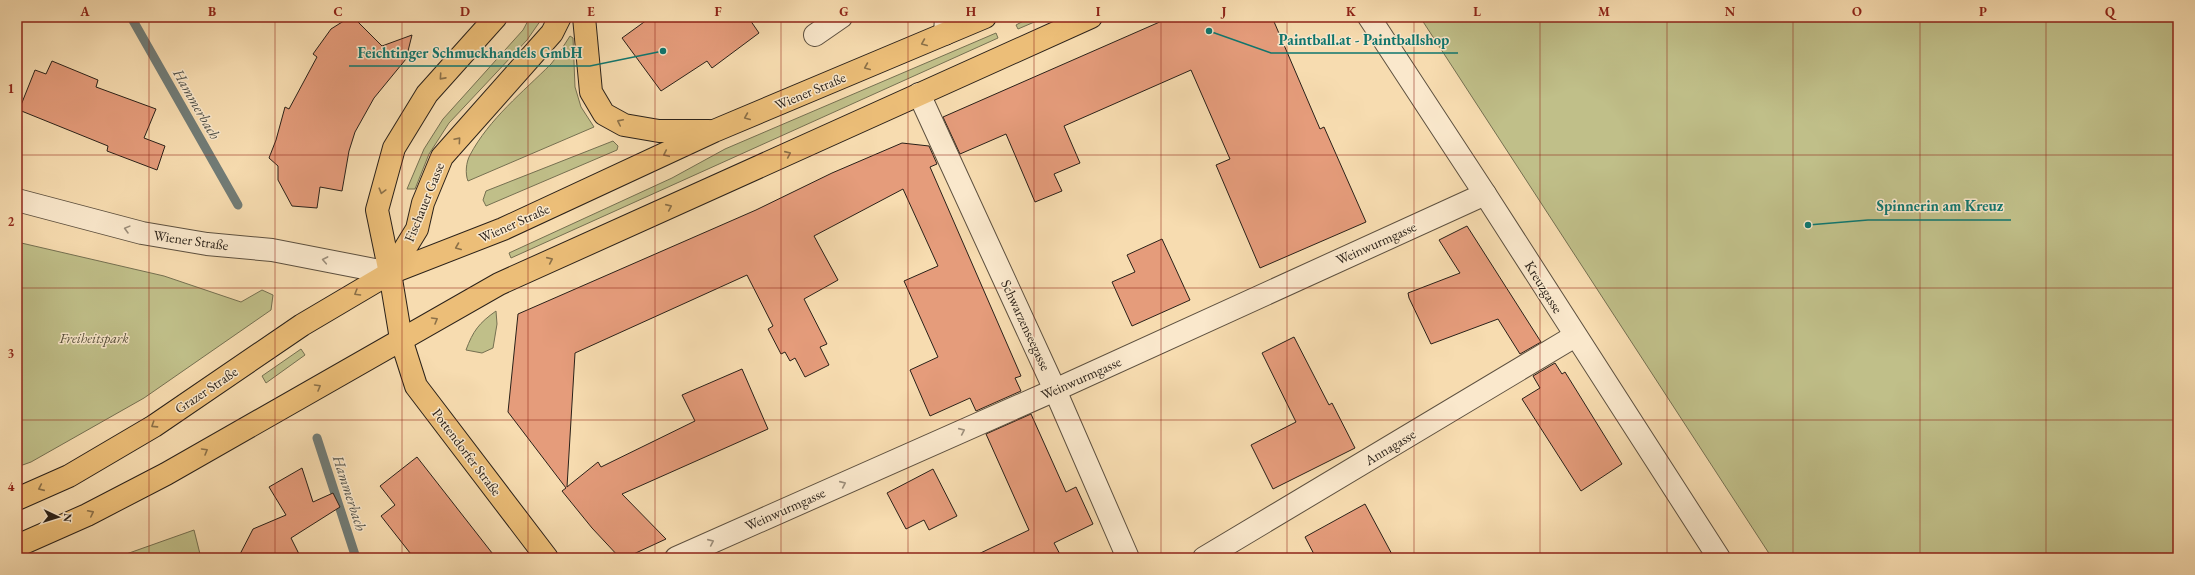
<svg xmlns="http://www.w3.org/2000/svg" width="2195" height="575" viewBox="0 0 2195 575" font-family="'EB Garamond',serif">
	<rect width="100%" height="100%" fill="#f7dcb0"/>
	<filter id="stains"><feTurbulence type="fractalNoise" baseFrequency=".005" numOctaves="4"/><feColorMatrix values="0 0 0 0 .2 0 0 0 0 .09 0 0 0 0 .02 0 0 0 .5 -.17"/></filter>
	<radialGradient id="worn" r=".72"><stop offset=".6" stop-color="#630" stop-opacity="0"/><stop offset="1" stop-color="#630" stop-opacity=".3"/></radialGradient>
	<g fill="#c0bf89" stroke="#757051">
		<path d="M 530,17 L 543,17 L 527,40 L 449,123 L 429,154 L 415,189 L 407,189 L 424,149 L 443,119 L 523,30 Z"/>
		<path d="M 1031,17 L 1046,17 L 1018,29 L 1016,25 Z"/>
		<path d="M 1420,17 L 2178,17 L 2178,558 L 1772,558 Z"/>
		<path d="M 996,33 L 998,38 L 511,258 L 509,253 L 672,178 L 725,149 Z"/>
		<path d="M 570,36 L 573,38 L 575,87 L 581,107 L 594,127 L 468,181 C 465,174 466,162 470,155 C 489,119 523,92 551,64 C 558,56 564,45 570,36 Z"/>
		<path d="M 613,141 L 618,146 L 617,150 L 486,206 L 483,200 L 486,191 Z"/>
		<path d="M 17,242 L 164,276 L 241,302 L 262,290 L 273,295 L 271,310 L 144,398 L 31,462 L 17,467 Z"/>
		<path d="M 496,311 L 497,324 L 493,348 L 482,353 L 466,350 C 473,331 479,323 496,311 Z"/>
		<path d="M 301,349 L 305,355 L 266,383 L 262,376 Z"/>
		<path d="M 194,530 L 201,558 L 115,558 Z"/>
	</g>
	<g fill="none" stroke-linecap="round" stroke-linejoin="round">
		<g stroke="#717c77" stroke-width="9">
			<path d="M 131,17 L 238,205"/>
			<path d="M 317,438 L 356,558"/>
		</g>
	</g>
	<g fill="#e59c7b" stroke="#2a2119">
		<path d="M 350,17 L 353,17 L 382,46 L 412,35 L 406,59 L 374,98 L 355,132 L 349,151 L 342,191 L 320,187 L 317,208 L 292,206 L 278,180 L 278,166 L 269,158 L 276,140 L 285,107 L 289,109 L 317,57 L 313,54 L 331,29 Z"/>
		<path d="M 651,17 L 748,17 L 759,33 L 712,68 L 707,61 L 661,91 L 622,38 Z"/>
		<path d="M 1171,17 L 1272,17 L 1320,129 L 1324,127 L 1366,222 L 1260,268 L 1216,165 L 1230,159 L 1191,70 L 1064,126 L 1080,163 L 1054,174 L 1062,191 L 1035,202 L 1006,134 L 960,154 L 943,117 Z"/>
		<path d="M 52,61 L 98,80 L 96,87 L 156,109 L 144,138 L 165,146 L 157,170 L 107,151 L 108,146 L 19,110 L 35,70 L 46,74 Z"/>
		<path d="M 902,143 L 929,146 L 937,164 L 930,167 L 1021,376 L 1015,378 L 1021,391 L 976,411 L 970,398 L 930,416 L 910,370 L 938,357 L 904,281 L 938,266 L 903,189 L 814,236 L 838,280 L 804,299 L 827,344 L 820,347 L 829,365 L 805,377 L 795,358 L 790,361 L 785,352 L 781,354 L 768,329 L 773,326 L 747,275 L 575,353 L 567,487 L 598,462 L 601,467 L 695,421 L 682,395 L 742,369 L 768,429 L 622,494 L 666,539 L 625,558 L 620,558 L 592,528 L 562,491 L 566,488 L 508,412 L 518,314 L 756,210 L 832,173 Z"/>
		<path d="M 1467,226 L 1541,342 L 1520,354 L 1498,319 L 1431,344 L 1409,298 L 1408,293 L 1460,273 L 1439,240 Z"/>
		<path d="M 1162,239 L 1190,300 L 1132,326 L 1112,282 L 1135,272 L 1127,255 Z"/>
		<path d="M 1294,337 L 1329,405 L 1332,403 L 1355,448 L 1273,489 L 1251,445 L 1296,422 L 1262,353 Z"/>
		<path d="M 1555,363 L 1562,374 L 1565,372 L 1622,464 L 1581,491 L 1522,399 L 1540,388 L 1533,376 Z"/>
		<path d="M 1031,414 L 1066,492 L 1076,487 L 1093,524 L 1054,543 L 1062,558 L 970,558 L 1029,530 L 986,434 Z"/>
		<path d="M 417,457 L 496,558 L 414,558 L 381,516 L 395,505 L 380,486 Z"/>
		<path d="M 302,468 L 313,502 L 333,493 L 340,507 L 291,538 L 301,558 L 238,558 L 253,529 L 286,515 L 269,487 Z"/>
		<path d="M 933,469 L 957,516 L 929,530 L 924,520 L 906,529 L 887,493 Z"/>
		<path d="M 1365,504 L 1394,558 L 1316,558 L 1305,537 Z"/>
	</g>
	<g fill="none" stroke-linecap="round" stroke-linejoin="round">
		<g stroke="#5d503f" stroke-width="24">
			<g id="minor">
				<path d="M 1369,17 L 1485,194 L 1719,558"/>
				<path d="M 945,34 L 946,17"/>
				<path d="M 815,35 L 841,17"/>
				<path d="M 919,94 L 1055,390 L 1128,558"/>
				<path d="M 17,200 L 142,233 L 207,244 L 272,250 L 390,273"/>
				<path d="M 676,558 L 1055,390 L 1485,194"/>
				<path d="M 1204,558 L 1575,336"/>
			</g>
		</g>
		<g stroke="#2a2119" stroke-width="24">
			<g id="major">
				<path d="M 496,17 L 427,94 L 394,148 L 377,210 L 390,273 L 401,339 L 416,386 L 547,558"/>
				<path d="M 584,17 L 591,92 L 604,114 L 624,125 L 659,131 L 709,131"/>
				<path d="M 390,273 L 417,229 L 423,203 L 442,157 L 552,33 L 560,17"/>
				<path d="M 17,499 L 69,476 L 154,426 L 302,325 L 390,273 L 503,229 L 714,131 L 985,17"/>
				<path d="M 17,546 L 87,515 L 166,474 L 499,284 L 1091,17"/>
			</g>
		</g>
		<use href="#minor" stroke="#fae8cc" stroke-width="22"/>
		<use href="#major" stroke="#ecbe78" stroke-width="22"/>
	</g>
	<defs><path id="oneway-chevron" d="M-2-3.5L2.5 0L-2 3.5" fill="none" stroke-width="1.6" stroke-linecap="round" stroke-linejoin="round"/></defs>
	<g stroke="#8b7048">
		<use href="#oneway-chevron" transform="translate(924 43) rotate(157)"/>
		<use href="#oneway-chevron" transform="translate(867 67) rotate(157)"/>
		<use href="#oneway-chevron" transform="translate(442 77) rotate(132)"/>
		<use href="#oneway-chevron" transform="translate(747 117) rotate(157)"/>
		<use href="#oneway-chevron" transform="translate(620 122) rotate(-154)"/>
		<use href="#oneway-chevron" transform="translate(458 140) rotate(-49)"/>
		<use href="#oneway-chevron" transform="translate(666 154) rotate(155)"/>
		<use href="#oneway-chevron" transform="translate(788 154) rotate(-24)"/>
		<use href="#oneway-chevron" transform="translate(382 191) rotate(105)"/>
		<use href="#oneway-chevron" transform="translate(669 207) rotate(-24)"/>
		<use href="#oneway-chevron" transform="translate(458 247) rotate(158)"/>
		<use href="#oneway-chevron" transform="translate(550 260) rotate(-24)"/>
		<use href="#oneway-chevron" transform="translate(357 293) rotate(149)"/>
		<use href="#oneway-chevron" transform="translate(435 320) rotate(-30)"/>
		<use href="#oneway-chevron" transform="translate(318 387) rotate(-30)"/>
		<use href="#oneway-chevron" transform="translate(154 425) rotate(147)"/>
		<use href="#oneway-chevron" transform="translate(205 451) rotate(-30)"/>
		<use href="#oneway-chevron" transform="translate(41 488) rotate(156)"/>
		<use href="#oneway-chevron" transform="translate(91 513) rotate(-27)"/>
	</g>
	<g stroke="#9c8e7b">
		<use href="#oneway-chevron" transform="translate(127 229) rotate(-165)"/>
		<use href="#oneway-chevron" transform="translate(325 260) rotate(-169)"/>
		<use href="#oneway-chevron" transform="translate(962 431) rotate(-24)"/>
		<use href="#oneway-chevron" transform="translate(843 484) rotate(-24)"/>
		<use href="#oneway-chevron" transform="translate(711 542) rotate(-24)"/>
	</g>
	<path fill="none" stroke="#8f2418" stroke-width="1" stroke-opacity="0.55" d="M 149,17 L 149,558M 275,17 L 275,558M 402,17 L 402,558M 528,17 L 528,558M 655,17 L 655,558M 781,17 L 781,558M 908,17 L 908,558M 1034,17 L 1034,558M 1161,17 L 1161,558M 1287,17 L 1287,558M 1414,17 L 1414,558M 1540,17 L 1540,558M 1667,17 L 1667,558M 1793,17 L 1793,558M 1920,17 L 1920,558M 2046,17 L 2046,558M 17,155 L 2178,155M 17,288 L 2178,288M 17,420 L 2178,420"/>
	<g text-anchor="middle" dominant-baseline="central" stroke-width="3" stroke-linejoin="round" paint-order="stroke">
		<g font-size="14" fill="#2a2119" stroke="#fae8cc">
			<text transform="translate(810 91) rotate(-23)">Wiener Straße</text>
			<text transform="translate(424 202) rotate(-68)">Fischauer Gasse</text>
			<text transform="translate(514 223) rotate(-24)">Wiener Straße</text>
			<text transform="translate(191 240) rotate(8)">Wiener Straße</text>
			<text transform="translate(1376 243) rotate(-24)">Weinwurmgasse</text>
			<text transform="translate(1544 287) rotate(58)">Kreuzgasse</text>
			<text transform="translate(1026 325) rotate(65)">Schwarzenseegasse</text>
			<text transform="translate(1081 378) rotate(-24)">Weinwurmgasse</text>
			<text transform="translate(206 390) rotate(-34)">Grazer Straße</text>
			<text transform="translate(1390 447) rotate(-31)">Annagasse</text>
			<text transform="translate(467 452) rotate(53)">Pottendorfer Straße</text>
			<text transform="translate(785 509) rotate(-24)">Weinwurmgasse</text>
		</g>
		<g font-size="14" font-style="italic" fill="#57503b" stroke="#fae8cc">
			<text x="94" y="338">Freiheitspark</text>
		</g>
		<g font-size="15" font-style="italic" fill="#4e4f48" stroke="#fae8cc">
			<text transform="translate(197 104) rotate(60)">Hammerbach</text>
			<text transform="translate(350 493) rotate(72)">Hammerbach</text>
		</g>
	</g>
	<path fill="none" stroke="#0f766e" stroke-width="1.5" d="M1209 31L1271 53H1458M663 51L590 66H349M1808 225L1868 220H2011"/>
	<g fill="#0f766e" stroke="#fae8cc" stroke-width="1.5">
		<circle cx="1209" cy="31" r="4"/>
		<circle cx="663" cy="51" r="4"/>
		<circle cx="1808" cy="225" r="4"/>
	</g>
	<g font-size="15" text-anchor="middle" font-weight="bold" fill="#0f766e" stroke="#fae8cc" stroke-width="3" stroke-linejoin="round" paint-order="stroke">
		<text x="1364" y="45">Paintball.at - Paintballshop</text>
		<text x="470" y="58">Feichtinger Schmuckhandels GmbH</text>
		<text x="1940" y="211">Spinnerin am Kreuz</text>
	</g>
	<rect width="2195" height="575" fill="none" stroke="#f7dcb0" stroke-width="44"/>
	<g transform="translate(58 517) rotate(94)" stroke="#fae8cc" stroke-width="3" paint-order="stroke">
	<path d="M0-3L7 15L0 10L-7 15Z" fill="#2a2119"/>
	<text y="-6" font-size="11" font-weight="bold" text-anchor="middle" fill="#2a2119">N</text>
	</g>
	<rect x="22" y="22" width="2151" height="531" fill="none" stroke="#8f2418" stroke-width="1.5"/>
	<g font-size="13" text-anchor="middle" font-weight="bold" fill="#8f2418">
		<text x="85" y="16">A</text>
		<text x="212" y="16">B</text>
		<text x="338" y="16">C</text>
		<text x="465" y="16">D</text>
		<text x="591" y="16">E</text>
		<text x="718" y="16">F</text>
		<text x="844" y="16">G</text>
		<text x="971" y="16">H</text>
		<text x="1098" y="16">I</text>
		<text x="1224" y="16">J</text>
		<text x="1351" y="16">K</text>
		<text x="1477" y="16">L</text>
		<text x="1604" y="16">M</text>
		<text x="1730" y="16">N</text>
		<text x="1857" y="16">O</text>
		<text x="1983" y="16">P</text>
		<text x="2110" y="16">Q</text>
		<text x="11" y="93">1</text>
		<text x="11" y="226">2</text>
		<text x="11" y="358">3</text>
		<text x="11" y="491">4</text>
	</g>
	<rect width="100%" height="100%" filter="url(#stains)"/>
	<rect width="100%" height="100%" fill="url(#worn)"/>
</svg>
